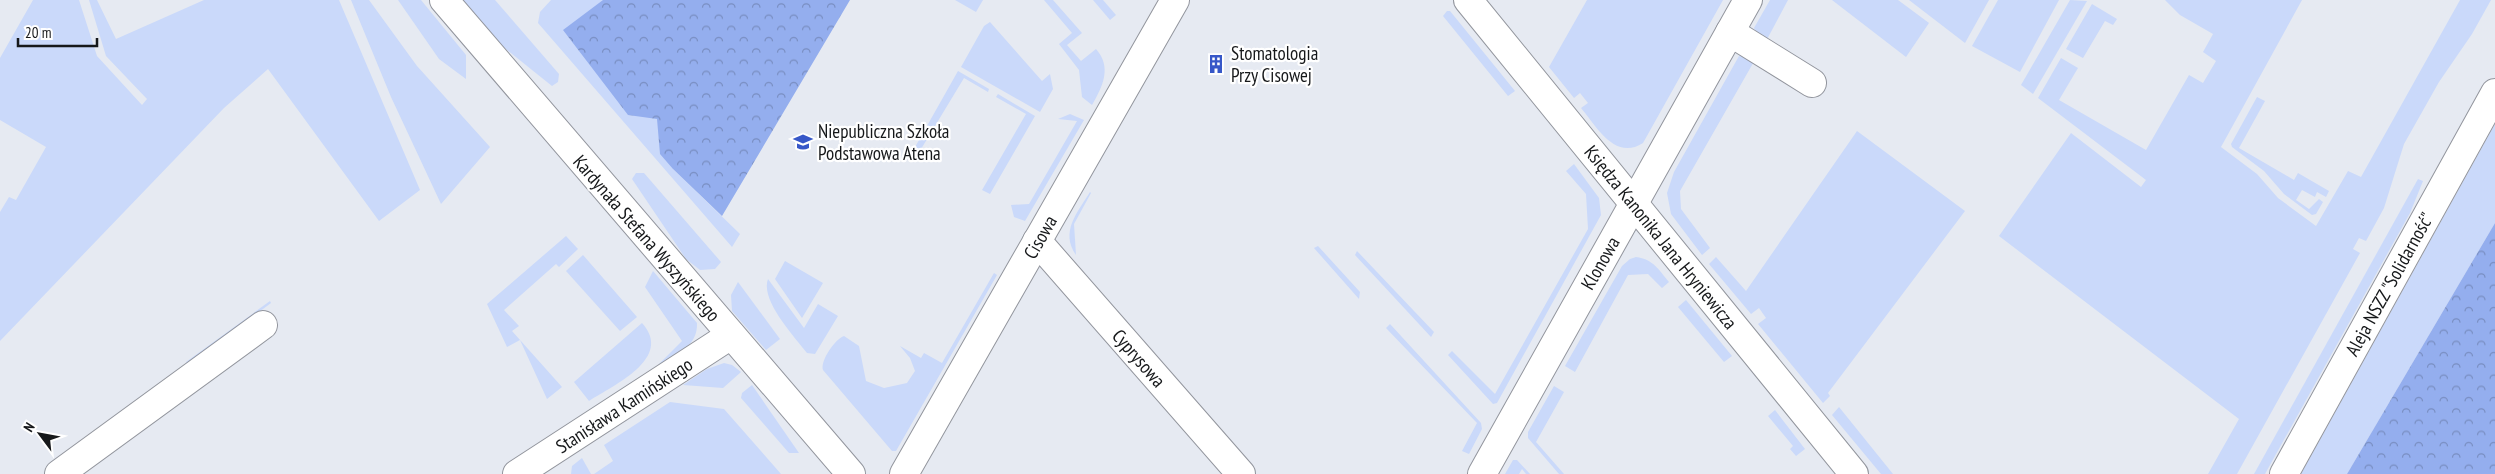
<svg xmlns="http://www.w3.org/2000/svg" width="2495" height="474" viewBox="0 0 2495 474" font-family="'PT Sans Narrow',sans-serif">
	<defs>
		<pattern id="forest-crowns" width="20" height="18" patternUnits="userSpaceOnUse" patternTransform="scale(1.25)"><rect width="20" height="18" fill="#94aeee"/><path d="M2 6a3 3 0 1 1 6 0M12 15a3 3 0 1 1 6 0" fill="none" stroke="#788dc0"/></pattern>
	</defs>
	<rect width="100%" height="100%" fill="#e6eaf2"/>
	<g fill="#cad9fa">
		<path d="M 33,0 L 79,0 L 97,56 L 142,105 L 147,99 L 106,56 L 89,0 L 97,0 L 116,39 L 204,0 L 339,0 L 420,190 L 379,221 L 268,69 L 224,108 L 0,341 L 0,212 L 9,197 L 16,200 L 46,147 L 0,120 L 0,58 Z"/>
		<path d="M 351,0 L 369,0 L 417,66 L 490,147 L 441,204 L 391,97 Z"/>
		<path d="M 398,0 L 421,0 L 466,55 L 466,79 L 439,59 Z"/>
		<path d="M 463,0 L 495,0 L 559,74 L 558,82 L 552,86 L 502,46 Z"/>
		<path d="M 551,0 L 771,0 L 673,169 L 740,234 L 732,247 L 538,23 L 540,12 Z"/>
		<path d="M 955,0 L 983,0 L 976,12 Z"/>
		<path d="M 1044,0 L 1053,0 L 1082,33 L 1067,45 L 1081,61 L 1096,49 C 1112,67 1103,86 1092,105 L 1082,97 L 1079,70 L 1059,44 L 1072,33 Z"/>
		<path d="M 1093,0 L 1103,0 L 1116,15 L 1110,20 Z"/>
		<path d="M 1587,0 L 1723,0 L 1643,143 C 1615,161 1597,127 1581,108 L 1588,103 L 1580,93 L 1574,98 L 1549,67 Z"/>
		<path d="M 1770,0 L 1788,0 L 1764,45 L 1754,28 Z"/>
		<path d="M 1832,0 L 1898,0 L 1929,23 L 1906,57 Z"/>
		<path d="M 1909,0 L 1989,0 L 1965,43 Z"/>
		<path d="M 1998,0 L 2059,0 L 2020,72 L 1972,46 Z"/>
		<path d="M 2070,0 L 2087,1 L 2033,94 L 2021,85 Z"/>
		<path d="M 2165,0 L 2302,0 L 2221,147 L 2257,174 L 2278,198 L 2316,226 L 2348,171 L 2361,177 L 2460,0 L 2491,0 L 2472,34 L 2439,82 L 2404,144 L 2384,208 L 2366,241 L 2359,238 L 2353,249 L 2360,253 L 2237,474 L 2208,474 L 2239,419 L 1999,236 L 2071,133 L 2141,187 L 2146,180 L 2038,98 L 2061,58 L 2078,68 L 2059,100 L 2146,150 L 2189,75 L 2203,83 L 2216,61 L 2203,52 L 2213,34 L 2180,15 Z"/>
		<path d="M 2092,4 L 2117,19 L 2113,25 L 2105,21 L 2083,58 L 2066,49 Z"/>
		<path d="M 1447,11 L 1450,11 L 1515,91 L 1508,96 L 1443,16 Z"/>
		<path d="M 990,22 L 1042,81 L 1050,74 L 1053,89 L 1040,112 L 961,67 L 984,26 Z"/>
		<path d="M 1739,56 L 1756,58 L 1680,191 L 1681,209 L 1710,248 L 1702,255 L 1671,214 L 1667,193 L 1674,172 Z"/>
		<path d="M 958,71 L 989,89 L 988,92 L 964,78 L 915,159 L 910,156 Z"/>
		<path d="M 998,94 L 1035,116 L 990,194 L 982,190 L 1026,114 L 996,97 Z"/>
		<path d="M 2257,97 L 2265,101 L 2239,148 L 2294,180 L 2298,173 L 2329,191 L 2326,197 L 2317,192 L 2315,197 L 2302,190 L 2296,200 L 2309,209 L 2319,199 L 2323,202 L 2316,214 L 2312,215 L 2284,194 L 2264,171 L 2232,147 L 2231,144 Z"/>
		<path d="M 1070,114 L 1084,120 L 1025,221 L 1014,217 L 1011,205 L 1029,204 L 1077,121 L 1058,119 Z"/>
		<path d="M 2495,124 L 2495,223 L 2347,474 L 2301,474 Z"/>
		<path d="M 1857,131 L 1965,211 L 1828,393 L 1830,396 L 1823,403 L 1758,324 L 1766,318 L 1759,308 L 1751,314 L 1709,264 L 1716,257 L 1746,291 Z"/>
		<path d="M 1574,164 L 1599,198 L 1601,215 L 1497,403 L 1493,404 L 1448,355 L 1452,351 L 1495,394 L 1588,229 L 1586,194 L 1566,171 Z"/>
		<path d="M 636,173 L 644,173 L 721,262 L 715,269 L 700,270 L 686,259 L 632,179 Z"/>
		<path d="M 2418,179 L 2423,181 L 2410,213 L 2265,474 L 2254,474 Z"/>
		<path d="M 1090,192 L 1091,193 L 1074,224 L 1076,255 C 1060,232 1077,213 1090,192 Z"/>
		<path d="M 566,236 L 578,249 L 559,267 L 556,264 L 504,310 L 519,326 L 512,331 L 562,387 L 547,399 L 520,340 L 507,347 L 487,304 Z"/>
		<path d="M 1318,246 L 1360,292 L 1359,299 L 1314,248 Z"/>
		<path d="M 1357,251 L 1434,332 L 1431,337 L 1355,255 Z"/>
		<path d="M 583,255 L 637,317 L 620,331 L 566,271 Z"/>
		<path d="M 1636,257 C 1653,259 1659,270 1669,282 L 1662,288 L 1648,274 L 1628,275 L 1575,372 L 1565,366 L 1622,266 L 1630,259 Z"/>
		<path d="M 785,261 L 823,283 L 802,318 L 775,279 Z"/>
		<path d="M 653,271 L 697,323 C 698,346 677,354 660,365 L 659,364 L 682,341 L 645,287 Z"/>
		<path d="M 994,273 L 997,275 L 896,451 L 892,451 L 823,370 C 820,361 835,339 844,336 L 859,346 L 866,381 L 884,388 L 907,383 L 915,371 L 910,358 L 900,346 L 921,358 L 924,353 L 942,363 Z"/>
		<path d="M 768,279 L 804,328 L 818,304 L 838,316 L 815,354 L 807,353 C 794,336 760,300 768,279 Z"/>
		<path d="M 738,282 L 780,339 L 766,350 L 732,311 L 731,295 Z"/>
		<path d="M 1686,300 L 1732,356 L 1724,362 L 1678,307 Z"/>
		<path d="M 270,301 L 271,303 L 216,344 L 191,369 L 186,362 Z"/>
		<path d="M 642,323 C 674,358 614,385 589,401 L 574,382 Z"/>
		<path d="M 1390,324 L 1481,423 L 1482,429 L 1469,454 L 1462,451 L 1477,423 L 1386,328 Z"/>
		<path d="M 724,363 L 732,365 L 741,372 L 723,388 L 683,385 L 707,369 Z"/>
		<path d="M 752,385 L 799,453 L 789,453 L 741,398 L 742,393 Z"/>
		<path d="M 1554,386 L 1564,392 L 1536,442 L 1564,474 L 1559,474 L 1528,438 L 1528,432 Z"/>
		<path d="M 670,402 L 724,409 L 781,474 L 594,474 L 613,461 L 604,445 Z"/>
		<path d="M 1839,407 L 1893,474 L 1881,474 L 1832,415 Z"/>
		<path d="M 1775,410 L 1805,449 L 1796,456 L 1790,449 L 1793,446 L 1768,416 Z"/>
		<path d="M 582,458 L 591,474 L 571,474 L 572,466 Z"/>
		<path d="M 1513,460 L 1517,460 L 1530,474 L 1526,474 L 1522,469 L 1519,474 L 1505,474 Z"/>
	</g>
	<g fill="url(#forest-crowns)">
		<path d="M 603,0 L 850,0 L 722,216 L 673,169 L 660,154 L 657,119 L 628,115 L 563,30 Z"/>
		<path d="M 2495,223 L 2495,474 L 2347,474 Z"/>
	</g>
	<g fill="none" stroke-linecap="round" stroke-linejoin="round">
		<g stroke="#92959d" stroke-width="30">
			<g id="minor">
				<path d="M 1468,0 L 1854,474"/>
				<path d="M 1730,32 L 1812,83"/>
				<path d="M 1037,241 L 1241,474"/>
				<path d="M 59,474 L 263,325"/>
				<path d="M 517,474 L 731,335"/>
				<path d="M 904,474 L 1175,0"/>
				<path d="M 1482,474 L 1748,0"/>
			</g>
		</g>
		<g stroke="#92959d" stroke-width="30">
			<g id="tertiary">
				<path d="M 444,0 L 851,474"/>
				<path d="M 2284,474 L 2495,93"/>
			</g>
		</g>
		<use href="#minor" stroke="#fff" stroke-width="28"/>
		<use href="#tertiary" stroke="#fff" stroke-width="28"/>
	</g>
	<defs>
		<g id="building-bare" transform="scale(1.5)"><path d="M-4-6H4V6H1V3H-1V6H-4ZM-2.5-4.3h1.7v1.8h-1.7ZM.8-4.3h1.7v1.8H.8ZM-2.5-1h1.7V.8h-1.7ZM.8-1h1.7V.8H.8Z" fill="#3657c8" stroke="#fff" stroke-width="2.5" paint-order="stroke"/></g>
		<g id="school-bare" transform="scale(1.5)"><path d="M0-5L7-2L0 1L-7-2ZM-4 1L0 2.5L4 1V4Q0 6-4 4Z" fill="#3657c8" stroke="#fff" stroke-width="2.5" paint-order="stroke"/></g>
	</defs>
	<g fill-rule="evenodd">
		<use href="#building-bare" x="1216" y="64"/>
		<use href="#school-bare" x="803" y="142"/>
	</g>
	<g text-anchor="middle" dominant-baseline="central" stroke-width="4.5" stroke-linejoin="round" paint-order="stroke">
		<g font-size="19" fill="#16181a" stroke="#fff" text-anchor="start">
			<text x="1231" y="53">Stomatologia<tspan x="1231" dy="22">Przy Cisowej</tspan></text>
			<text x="818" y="131">Niepubliczna Szkoła<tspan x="818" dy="22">Podstawowa Atena</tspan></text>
		</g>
		<g font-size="19" fill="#16181a" stroke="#fff">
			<text transform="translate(1040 237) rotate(-60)">Cisowa</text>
			<text transform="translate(1661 237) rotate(51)">Księdza Kanonika Jana Hryniewicza</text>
			<text transform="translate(647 238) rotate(49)">Kardynała Stefana Wyszyńskiego</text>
			<text transform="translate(1600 263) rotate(-60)">Klonowa</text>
			<text transform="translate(2389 284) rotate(-61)">Aleja NSZZ "Solidarność"</text>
			<text transform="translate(1139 358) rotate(49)">Cyprysowa</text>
			<text transform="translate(624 405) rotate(-33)">Stanisława Kamińskiego</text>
		</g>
	</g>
	<g transform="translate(40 434) rotate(302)" stroke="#ffffff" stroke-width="4" paint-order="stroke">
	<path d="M0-4L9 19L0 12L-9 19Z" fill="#16181a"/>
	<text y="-8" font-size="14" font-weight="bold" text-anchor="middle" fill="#16181a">N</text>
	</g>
	<path d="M18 38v8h79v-8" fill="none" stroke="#16181a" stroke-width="2.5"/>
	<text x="25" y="38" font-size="15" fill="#16181a" stroke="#ffffff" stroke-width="4" paint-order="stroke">20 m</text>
</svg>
